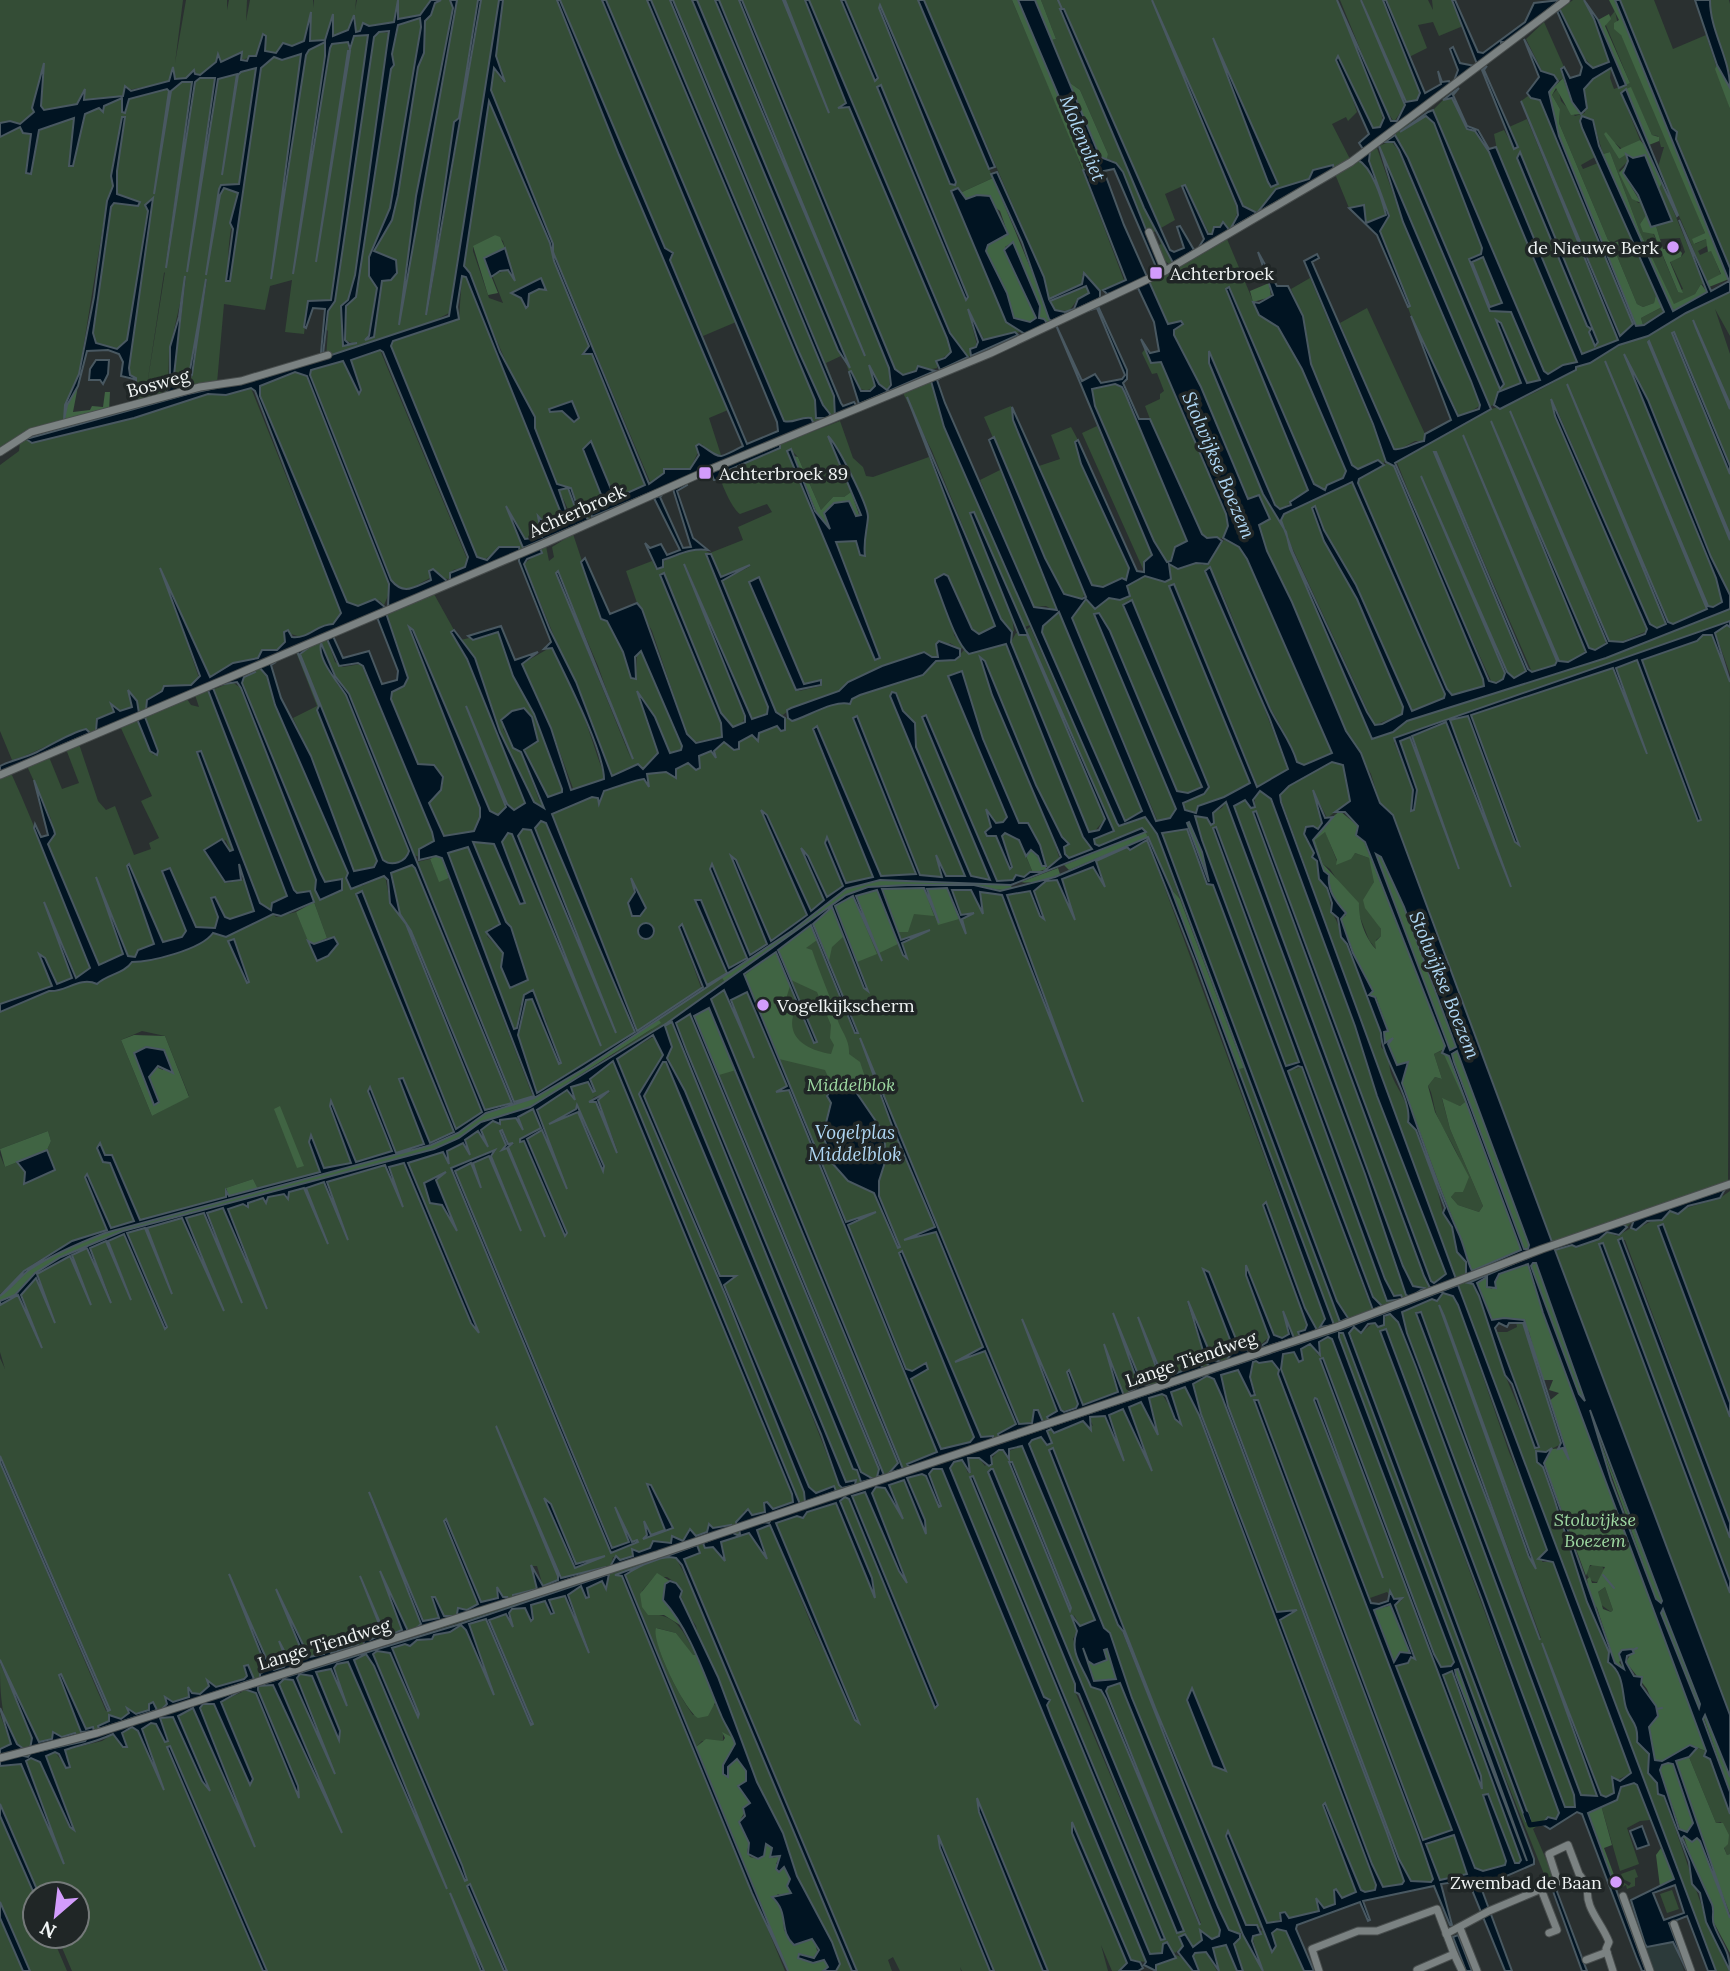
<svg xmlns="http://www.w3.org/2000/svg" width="1730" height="1971" viewBox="0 0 1730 1971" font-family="Lora,serif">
	<rect width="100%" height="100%" fill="#2a3030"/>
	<path fill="#2c3a3a" d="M 1673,1942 L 1684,1971 L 1652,1971 L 1643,1947 Z"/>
	<g fill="#344d36" fill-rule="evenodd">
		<path d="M 0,0 L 183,0 L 175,63 L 186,0 L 227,0 L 227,10 L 229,0 L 247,0 L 246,21 L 250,0 L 313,0 L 313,8 L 314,0 L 356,0 L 355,10 L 357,0 L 398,0 L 394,22 L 367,26 L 356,32 L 355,15 L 348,30 L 333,36 L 332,20 L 325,40 L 310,41 L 311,12 L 304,41 L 298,45 L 281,47 L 276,53 L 265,51 L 266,36 L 261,38 L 256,56 L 241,60 L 242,52 L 239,52 L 237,57 L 216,62 L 200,75 L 195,74 L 196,71 L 186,78 L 129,90 C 121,99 97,103 84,100 L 83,91 L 77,104 L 44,110 L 41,105 L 44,63 L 32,108 L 34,112 L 17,125 L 10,121 L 0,123 Z"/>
		<path d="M 399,0 L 431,0 L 420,15 L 398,19 Z"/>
		<path d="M 441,0 L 450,0 L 453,8 L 416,196 L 399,323 L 456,3 L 457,0 L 478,0 L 459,118 L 453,132 L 427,315 L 481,0 L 499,0 L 451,312 L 428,324 L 326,358 L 328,331 L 325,328 L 328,311 L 335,301 L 374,37 L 379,32 L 390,33 L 355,275 L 348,300 L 341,306 L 344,346 L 352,343 L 345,340 L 345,306 L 348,303 L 364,244 L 396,32 L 398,26 L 420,17 L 421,27 L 390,208 L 373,248 L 377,288 L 368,337 L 374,336 L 382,281 L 391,280 L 397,269 L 396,260 L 374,251 L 392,220 L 418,66 L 424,53 L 425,21 L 431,15 L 435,3 Z"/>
		<path d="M 503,0 L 557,0 L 619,155 L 728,410 L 709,418 L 721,455 L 707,453 L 702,444 L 690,469 L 664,469 L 665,473 L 651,484 L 553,252 L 553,244 L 491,90 L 494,68 L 503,82 L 496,56 Z"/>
		<path d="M 560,0 L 602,0 L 736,322 L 703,336 Z"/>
		<path d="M 606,0 L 647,0 L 815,400 L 816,418 L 822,420 L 814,424 L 811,418 C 801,415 793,424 784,421 Z"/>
		<path d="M 651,0 L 670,0 L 834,396 L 835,417 L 829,418 L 829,412 L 823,405 L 799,352 Z"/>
		<path d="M 673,0 L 739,0 L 889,368 L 890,389 L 883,389 L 879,384 C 856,403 850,373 843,355 L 826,363 L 834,384 Z"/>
		<path d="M 742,0 L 805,0 L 847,103 L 839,107 L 849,106 L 947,338 L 951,352 L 938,361 L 937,368 L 903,375 L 895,369 Z"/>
		<path d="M 809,0 L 841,0 L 875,80 L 878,78 L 845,0 L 918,0 L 993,178 L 960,193 L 958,189 L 951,192 L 1006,322 L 1020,332 L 985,341 L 968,310 L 977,345 L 970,349 L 971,356 L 968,357 L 956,345 ZM 880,6 L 956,182 L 955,185 L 950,184 ZM 880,86 L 967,297 L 967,299 L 877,88 Z"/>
		<path d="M 924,0 L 1012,0 L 1070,137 L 1125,283 L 1100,291 L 1086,274 L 1082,275 L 1082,284 L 1069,291 L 1085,285 L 1089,293 L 1078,299 L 1069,311 L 1055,310 L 1050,301 L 1061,295 L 1049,299 L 1044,277 Z"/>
		<path d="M 1041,0 L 1337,0 C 1348,25 1390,105 1381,127 L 1373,128 L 1338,57 L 1357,112 L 1348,121 L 1346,117 L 1332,124 L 1350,159 L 1334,171 L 1332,166 L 1317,170 L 1309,179 L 1280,189 L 1260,212 L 1251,211 L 1239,201 L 1153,1 L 1238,211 L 1230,231 L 1223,223 L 1210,235 L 1185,185 L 1165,194 L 1175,220 L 1161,228 L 1061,9 L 1144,208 L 1173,263 L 1169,264 L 1160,257 L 1156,246 L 1161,244 L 1156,231 L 1148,234 L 1162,270 L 1132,193 L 1112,160 L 1107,160 L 1108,154 L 1080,90 L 1070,83 L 1052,40 L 1056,39 ZM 1221,57 L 1278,183 L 1268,182 Z"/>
		<path d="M 1340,0 L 1361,0 L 1375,32 L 1362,0 L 1383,0 L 1420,93 L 1417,100 L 1406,102 L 1387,60 L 1405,105 L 1394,122 L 1383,105 Z"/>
		<path d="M 1386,0 L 1428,0 L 1433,10 L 1432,0 L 1452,0 L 1463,26 L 1439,36 L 1433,22 L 1418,25 L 1427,48 L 1409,57 Z"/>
		<path d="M 1573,0 L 1584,0 L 1594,18 L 1609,62 L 1593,68 L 1580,52 L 1560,10 Z"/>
		<path d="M 1620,0 L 1654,0 L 1673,49 L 1706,35 L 1730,109 L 1730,268 Z"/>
		<path d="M 1710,0 L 1729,0 L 1730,4 L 1730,73 L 1711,22 Z"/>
		<path d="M 1615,11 L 1619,30 L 1668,140 L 1705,233 L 1693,239 L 1695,244 L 1706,239 L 1709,245 L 1698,251 L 1700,255 L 1711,250 L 1721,275 L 1707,281 L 1658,167 L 1664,147 L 1661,147 L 1658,136 L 1652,135 L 1631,88 L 1621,93 L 1640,140 L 1622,149 L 1615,143 L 1615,152 L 1619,159 L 1626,154 L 1628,161 L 1619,170 L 1638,203 L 1641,203 L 1646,215 L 1640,224 L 1653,233 L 1678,292 L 1683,289 L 1670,261 L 1681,257 L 1685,252 L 1680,238 L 1660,239 L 1656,226 L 1672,220 L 1659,189 L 1662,183 L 1704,285 L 1701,284 L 1695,294 L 1674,305 L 1640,232 L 1610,152 L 1603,154 L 1593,120 L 1582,116 L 1580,121 L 1595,157 L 1581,165 L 1583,169 L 1598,163 L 1656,294 L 1654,303 L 1643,307 L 1637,304 L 1615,251 L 1621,244 L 1619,239 L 1612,243 L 1608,240 L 1559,123 L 1560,109 L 1552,95 L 1558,88 L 1561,101 L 1575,116 L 1585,113 L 1584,89 L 1593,79 L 1611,68 L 1610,78 L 1614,89 L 1630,83 L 1605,23 Z"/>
		<path d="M 1544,22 L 1564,67 L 1561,72 L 1563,78 L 1558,81 L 1554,75 L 1542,71 L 1526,39 Z"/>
		<path d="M 368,34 L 331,300 L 308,301 L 304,334 L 285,332 L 292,280 L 270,286 L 265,310 L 224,304 L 217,383 L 181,391 L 173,384 L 186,277 L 169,352 L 168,390 L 138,403 L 136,378 L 130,375 L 129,368 L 153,198 L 145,207 L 148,211 L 127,340 L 117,349 L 96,343 L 93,333 L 111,207 L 114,203 L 138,206 L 117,195 L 117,171 L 125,117 L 111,176 L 113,186 L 107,201 L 79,374 L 65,405 L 64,420 L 0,449 L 0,137 L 21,127 L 23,133 L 37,137 L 42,127 L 74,118 L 73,166 L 85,114 L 122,98 L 122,112 L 128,99 L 167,89 L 169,91 L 154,194 L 171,91 L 182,82 L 192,82 L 165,268 L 195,81 L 200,78 L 215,78 L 187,272 L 218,79 L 237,74 L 222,175 L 238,75 L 241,72 L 256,68 L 239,184 L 219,189 L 206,275 L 220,195 L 224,188 L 238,193 C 232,222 225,251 230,281 L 261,68 L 274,57 L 301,54 L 271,279 L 306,55 L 309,50 L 325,42 L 325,56 L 293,273 L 330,48 L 332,44 L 348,42 L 348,49 L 354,36 ZM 348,52 L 350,52 L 317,255 L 317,254 ZM 165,272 L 145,398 L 164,273 ZM 206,279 L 207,280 L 191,377 L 190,370 Z"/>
		<path d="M 1528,96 L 1540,100 L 1633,325 L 1621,336 L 1521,101 Z"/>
		<path d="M 1452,98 L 1467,129 L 1475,131 L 1489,152 L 1577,362 L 1563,365 L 1547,374 L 1544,371 L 1433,110 L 1443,100 Z"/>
		<path d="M 489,101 L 550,243 L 554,261 L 589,346 L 583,354 L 592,354 L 645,485 L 625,494 L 613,494 L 590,442 L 602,498 L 594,506 L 589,520 L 582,512 L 572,518 L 559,490 L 568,488 L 576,503 L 571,488 L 557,484 L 535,428 L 535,417 L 518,389 L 464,266 ZM 495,235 L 503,241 L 514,278 L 508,270 L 492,275 L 503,303 L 489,298 L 473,251 L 473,247 ZM 571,401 L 574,422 L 562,411 L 549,409 Z"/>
		<path d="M 1426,110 L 1400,132 L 1426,116 L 1434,123 L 1482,248 L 1481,254 L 1470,259 L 1490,311 L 1511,311 L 1540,381 L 1527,383 L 1501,323 L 1497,321 L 1521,383 L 1499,392 L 1494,405 L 1490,406 L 1379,146 L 1391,141 L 1398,150 L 1500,389 L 1504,384 L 1408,158 L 1394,134 Z"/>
		<path d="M 1527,119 L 1618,340 L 1584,355 L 1578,349 L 1497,150 L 1494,134 L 1504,130 L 1514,148 L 1517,146 L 1509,127 ZM 1519,152 L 1598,342 L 1597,345 L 1517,158 Z"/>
		<path d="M 1377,148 L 1403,222 L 1481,405 L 1460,418 L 1411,316 L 1380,231 L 1388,218 L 1369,161 L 1370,152 Z"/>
		<path d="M 1358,160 C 1373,167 1382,199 1386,215 L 1366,223 L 1358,206 L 1349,208 L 1335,174 Z"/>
		<path d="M 1227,239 L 1256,308 L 1278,327 L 1302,369 L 1346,471 L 1343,478 L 1327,485 L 1325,490 L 1314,484 L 1228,288 L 1308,490 L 1282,509 L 1275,505 L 1210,354 L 1209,363 C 1222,391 1266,508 1281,520 L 1283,514 L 1327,491 L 1355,483 L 1445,693 L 1444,698 L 1412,711 L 1356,585 L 1324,530 L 1315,507 L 1324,541 L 1357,599 L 1403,707 L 1402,714 L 1375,725 L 1372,720 L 1289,541 L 1290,549 L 1372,739 L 1393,732 L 1407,721 L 1606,658 L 1730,609 L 1730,621 L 1721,626 L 1453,718 L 1394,742 L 1413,790 L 1412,811 L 1417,790 L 1400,741 L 1410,737 L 1458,867 L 1412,736 L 1446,722 L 1510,886 L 1450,720 L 1468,716 L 1515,842 L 1518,843 L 1470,715 L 1613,668 L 1646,752 L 1616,667 L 1637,660 L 1698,821 L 1642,659 L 1697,641 L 1703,635 L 1712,635 L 1730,682 L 1728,1188 L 1634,1220 L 1627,1227 L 1623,1224 L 1552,1242 L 1393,815 L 1380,803 L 1371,774 L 1346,731 L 1292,602 L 1267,551 L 1249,499 L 1201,387 L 1174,335 L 1174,330 L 1182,325 L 1168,324 L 1149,281 Z"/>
		<path d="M 1483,256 L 1502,304 L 1491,307 L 1472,261 Z"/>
		<path d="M 462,275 L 466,277 L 563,518 L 557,525 L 548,527 L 539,516 L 542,537 L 525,539 L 507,506 L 523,548 L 526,549 L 520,552 L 515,547 L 500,548 L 484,560 L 477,557 L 470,543 L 391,346 L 393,341 L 459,319 Z"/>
		<path d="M 1310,278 L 1386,457 L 1384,463 L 1378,460 L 1357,469 L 1352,465 C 1338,431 1321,397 1311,363 C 1304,337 1303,314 1291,289 Z"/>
		<path d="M 1730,292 L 1730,336 L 1715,309 L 1730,354 L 1730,404 L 1694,320 L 1730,409 L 1730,466 L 1672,333 L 1730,474 L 1730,535 L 1648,343 L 1730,540 L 1730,595 L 1711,557 L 1648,400 L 1624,354 L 1722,594 L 1722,603 L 1713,607 L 1708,606 L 1654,479 L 1707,609 L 1673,624 L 1668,622 L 1567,385 L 1666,624 L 1657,628 L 1650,624 L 1558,412 L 1550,400 L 1647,631 L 1616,644 L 1609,641 L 1605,632 L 1605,646 L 1595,650 L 1589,649 L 1491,422 L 1586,648 L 1582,657 L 1562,663 L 1559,661 L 1462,435 L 1557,661 L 1555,665 L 1532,672 L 1436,452 L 1526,671 L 1514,678 L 1506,672 L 1447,533 L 1505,673 L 1503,679 L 1492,683 L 1437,562 L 1396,460 L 1491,409 C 1521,403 1548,385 1575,370 L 1576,367 ZM 1510,411 L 1597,615 L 1510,412 Z"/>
		<path d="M 1662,307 L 1664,314 L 1643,325 L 1641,318 Z"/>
		<path d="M 1367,308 L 1425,434 L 1424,441 L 1415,441 L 1398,450 L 1391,446 L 1340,323 Z"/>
		<path d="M 1145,349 L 1151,363 L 1161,362 L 1226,514 L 1228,526 L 1223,538 L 1207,538 L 1202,534 L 1150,419 L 1145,406 L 1160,399 L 1160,394 L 1164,391 L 1157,373 L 1152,374 L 1142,353 Z"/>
		<path d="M 380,350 L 468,561 L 465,567 L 453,570 L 449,579 L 432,577 L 406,591 L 398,589 L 391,580 L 310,375 L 311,370 L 343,361 L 359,394 L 361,390 L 350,360 Z"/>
		<path d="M 295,372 L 307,376 L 389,584 L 390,591 L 384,605 L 379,600 L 358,606 L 347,602 L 260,396 L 259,386 Z"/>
		<path d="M 931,381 L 944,427 L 1030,625 L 1025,627 L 973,512 L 970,513 L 1011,611 L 1014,631 L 1012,632 L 1001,619 L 932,451 L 903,393 Z"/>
		<path d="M 1111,384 L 1122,387 L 1187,541 L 1175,547 L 1171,561 L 1167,562 L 1154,541 L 1095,407 L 1091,390 Z"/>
		<path d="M 251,388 L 341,613 L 333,624 L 301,637 L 284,632 L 285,642 L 277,650 L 262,650 L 258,658 L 232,665 L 210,677 L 166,582 L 199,678 L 192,685 L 166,687 L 147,700 L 146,710 L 139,713 L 137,701 L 129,690 L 132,707 L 120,712 L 111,703 L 114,712 L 97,719 L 96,731 L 90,733 L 87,729 C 61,735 39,753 12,760 L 0,731 L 0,465 L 19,451 L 20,442 L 26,439 L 32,443 L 134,418 L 208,394 L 226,395 Z"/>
		<path d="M 1011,406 L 1029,461 L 1085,593 L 1082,599 L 1064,594 L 1045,558 L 984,417 Z"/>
		<path d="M 840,421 L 853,458 L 863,467 L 866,476 L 873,477 L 929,457 L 996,626 L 979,634 L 972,629 L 948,577 L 944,574 L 935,579 L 935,582 L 952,621 L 954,635 L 963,648 L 960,649 L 950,643 L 938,657 L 932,657 L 924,652 C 894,663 865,673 838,691 C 821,702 798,703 783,715 L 776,712 L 722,581 L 751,566 L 723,577 L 717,571 L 768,707 L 767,714 L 751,719 L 685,564 L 745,718 L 740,726 L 731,727 L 721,713 L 664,574 L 690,650 L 721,723 L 722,737 L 694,742 L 687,734 L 652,631 L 637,603 L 626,571 L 652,561 L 656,569 C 667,556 682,552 698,547 L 710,553 L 743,540 L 738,527 L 772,512 L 767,504 L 740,514 C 732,509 722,485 719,475 L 780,448 L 780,444 ZM 832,439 L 867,511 L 862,536 L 865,555 L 860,554 L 856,541 L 836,542 L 880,658 L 875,660 L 787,451 L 791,450 L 798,457 L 821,510 L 833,497 L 844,497 L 851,492 ZM 759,578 L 804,685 L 821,686 L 799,691 Z"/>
		<path d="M 1097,426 L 1152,555 L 1144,562 L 1143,569 L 1082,433 Z"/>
		<path d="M 1071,427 L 1078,440 L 1076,442 L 1081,464 L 1130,568 L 1129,579 C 1119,583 1102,588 1092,585 L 1039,466 L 1060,459 L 1051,435 Z"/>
		<path d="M 1387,463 L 1394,466 L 1483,679 L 1484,686 L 1452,695 L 1447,689 L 1358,483 L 1359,479 Z"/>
		<path d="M 1000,470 L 1057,610 L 1055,611 L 1046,606 L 1034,607 L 980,480 Z"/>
		<path d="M 573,534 L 599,612 L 607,621 L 636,679 L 637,653 L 641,651 L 644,653 L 682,746 L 681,750 L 670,753 L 655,717 L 637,692 L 658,753 L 647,768 L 634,768 L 613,777 L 524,564 L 546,546 L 549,561 L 554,557 L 552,547 ZM 557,571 L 598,666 L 631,759 L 556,573 Z"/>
		<path d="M 1224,540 L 1239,547 L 1247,559 L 1332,752 L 1304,765 L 1297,762 C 1289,736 1272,714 1261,689 C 1243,649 1230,605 1210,568 L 1288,770 L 1258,787 L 1174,585 L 1169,586 L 1250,783 L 1224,797 L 1198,806 L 1196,812 L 1185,810 L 1182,803 L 1204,794 L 1209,787 L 1132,600 L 1129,600 L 1123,605 L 1202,787 L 1188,793 L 1177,791 L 1110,632 L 1099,613 L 1095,614 L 1176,809 L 1175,816 L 1158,822 L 1072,619 L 1086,599 L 1095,609 L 1109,598 L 1120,600 L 1130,596 L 1126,586 L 1146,576 L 1165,582 L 1168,564 L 1172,563 L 1176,568 L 1196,563 L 1203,565 Z"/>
		<path d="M 434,594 L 454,630 L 451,632 L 467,659 L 525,803 L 513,810 L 507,804 L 466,706 L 506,807 L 498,815 L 490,811 L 409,627 L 480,808 L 480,817 L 474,831 L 444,836 L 429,803 L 443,785 L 443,777 L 434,765 L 421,766 L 417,763 L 390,695 L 408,679 L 386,613 Z"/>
		<path d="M 1059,612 L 1142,811 L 1124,821 L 1041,628 Z"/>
		<path d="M 1727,625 L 1730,627 L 1730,674 L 1715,632 Z"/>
		<path d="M 1030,627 L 1117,823 L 1119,826 L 1145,817 L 1157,834 L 1180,899 L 1171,889 L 1142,828 L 1099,846 L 1095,844 L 1094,839 L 1114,830 L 1026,630 Z"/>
		<path d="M 498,632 L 513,676 L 534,714 L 562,789 L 560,794 L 548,797 L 544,794 L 524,750 L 524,708 L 512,711 L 503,729 L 513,748 L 521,752 L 539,800 L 546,806 L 544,808 L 534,802 L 500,732 L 475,658 L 460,640 Z"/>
		<path d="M 1016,633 L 1027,635 L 1105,819 L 1094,832 L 1089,833 L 1011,642 Z"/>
		<path d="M 327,639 L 335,662 L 343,667 L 361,664 L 433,835 L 434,841 L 419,849 L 419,857 L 414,855 L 349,694 L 335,676 L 321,643 L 337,684 L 346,695 L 409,851 C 406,861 392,867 383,860 L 300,654 L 312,646 L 297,652 L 319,706 L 317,710 L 377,861 L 378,865 L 354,871 L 353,868 L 311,756 L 293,718 L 317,706 L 296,652 Z"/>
		<path d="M 1006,644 L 1083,837 L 1092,849 L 1069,858 L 1065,854 L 1064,847 L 1068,843 L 1062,837 L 1036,785 L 985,661 L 981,658 L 992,695 L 1045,814 L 1060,860 L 1048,868 L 1046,866 L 1040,845 L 1028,823 L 1022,824 L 1017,819 L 983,738 L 962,672 L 953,673 L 949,679 L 1007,817 L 1003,822 L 996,823 L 987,811 L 991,827 L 986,833 L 987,836 L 996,836 L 1010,868 L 1012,867 L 1002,836 L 1005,833 L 1019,840 L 1033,873 L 1025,877 L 1016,875 L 1013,880 L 997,881 L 925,715 L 922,717 L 990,880 L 971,876 L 916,747 L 915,723 L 903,711 L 896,693 L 892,692 L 890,696 L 965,876 L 945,876 L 936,856 L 942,877 L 920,875 L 856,716 L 853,718 L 916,875 L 881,876 L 817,726 L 813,730 L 873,877 L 847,883 L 827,838 L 825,843 L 843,886 L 827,897 L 802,851 L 824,900 L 811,911 L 767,815 L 762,812 L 807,915 L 793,927 L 844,888 L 874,879 L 945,879 L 964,929 L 962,918 L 974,913 L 961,916 L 952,890 L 971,890 L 983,914 L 980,892 L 1002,895 L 1071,1071 L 1006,895 L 1030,891 L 1043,918 L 1034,891 L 1046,881 L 1057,880 L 1075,919 L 1062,879 L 1093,866 L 1104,886 L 1096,861 L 1128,847 L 1131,850 L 1147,840 L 1325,1320 L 1320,1327 L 1334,1324 L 1236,1070 L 1244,1068 L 1340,1322 L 1348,1318 L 1337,1301 L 1162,833 L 1187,829 L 1207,884 L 1213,885 L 1372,1310 L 1382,1305 L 1373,1297 L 1288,1071 L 1302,1067 L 1387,1300 L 1402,1299 L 1401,1295 L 1395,1296 L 1385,1279 L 1216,827 L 1213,829 L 1299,1062 L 1286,1066 L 1202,840 L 1195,816 L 1207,818 L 1212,824 L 1214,823 L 1213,813 L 1222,808 L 1226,802 L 1365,1174 L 1406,1295 L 1410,1297 L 1423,1292 L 1424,1288 L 1413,1286 L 1403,1266 L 1234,806 L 1245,800 L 1251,808 L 1255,807 L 1255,794 L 1260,791 L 1271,799 L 1355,1026 L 1377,1096 L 1446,1274 L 1434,1283 L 1431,1281 L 1256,811 L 1253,812 L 1424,1276 L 1430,1288 L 1455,1279 L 1282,802 L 1280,795 L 1289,786 L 1332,762 L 1343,765 L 1350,801 L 1327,818 L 1313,790 L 1322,823 L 1318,829 L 1313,826 L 1306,827 L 1305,838 C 1313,847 1320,867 1319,879 C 1330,890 1330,899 1331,912 C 1340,923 1339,934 1347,944 L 1381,1034 L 1381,1047 C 1391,1056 1388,1062 1391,1073 C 1396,1089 1411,1103 1408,1122 L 1416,1130 L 1435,1180 L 1443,1213 L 1452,1227 L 1457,1252 L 1466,1262 L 1466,1275 L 1528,1252 L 1534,1254 L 1468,1283 L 1473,1284 L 1479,1296 L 1505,1375 L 1536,1448 L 1539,1446 L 1496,1332 L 1507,1332 L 1517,1327 L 1516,1322 L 1523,1323 L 1561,1444 L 1546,1452 L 1536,1451 L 1537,1462 L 1543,1467 L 1554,1498 L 1587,1602 L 1609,1652 L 1609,1662 C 1623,1672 1622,1689 1625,1704 C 1628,1720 1639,1721 1637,1742 L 1649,1754 L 1648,1773 L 1657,1783 L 1658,1794 L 1663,1796 C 1687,1856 1701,1915 1729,1971 L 1716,1971 L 1458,1285 L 1341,1330 L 985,1447 L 971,1455 L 965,1454 L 796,1509 L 771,1519 L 769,1523 L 762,1522 L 739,1529 L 740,1534 L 737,1535 L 731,1532 L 703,1543 L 705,1548 L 713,1547 L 724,1559 L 721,1542 L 749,1533 L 765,1556 L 757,1530 L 770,1524 L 812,1626 L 858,1722 L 776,1523 L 797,1516 L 803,1517 L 807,1512 L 836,1503 L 874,1594 L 872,1578 L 840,1501 L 845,1497 L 849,1499 L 936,1708 L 938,1704 L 851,1496 L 864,1491 L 905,1579 L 872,1493 L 875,1487 L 885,1488 L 901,1516 L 888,1485 L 904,1480 L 926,1531 L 925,1520 L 907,1478 L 922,1474 L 926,1476 L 939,1507 L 929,1474 L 933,1469 L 942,1469 L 1146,1962 L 1131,1960 L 1073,1824 L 1073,1833 L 1127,1963 L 1119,1971 L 1112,1971 L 1101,1945 L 1108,1971 L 1048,1971 L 978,1801 L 979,1812 L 1043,1971 L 994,1971 L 939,1838 L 940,1848 L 990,1971 L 962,1971 L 960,1967 L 961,1971 L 900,1971 L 893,1957 L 888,1960 L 892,1971 L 857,1971 L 684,1558 L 700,1553 L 697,1545 L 615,1574 L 622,1575 L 785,1971 L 507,1971 L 470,1884 L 467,1886 L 504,1971 L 484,1971 L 450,1893 L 481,1971 L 267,1971 L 170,1746 L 167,1747 L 263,1971 L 72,1971 L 57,1936 L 77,1936 L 77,1894 L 39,1894 L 0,1804 L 0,1766 L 21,1764 L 55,1842 L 26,1761 L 32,1758 L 40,1761 L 69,1827 L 74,1829 L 46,1756 L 55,1752 L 67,1768 L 69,1766 L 65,1750 L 102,1741 L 113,1734 L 123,1747 L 126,1747 L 122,1733 L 132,1727 L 138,1730 L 163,1788 L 142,1729 L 151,1722 L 157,1724 L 165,1741 L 167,1741 L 160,1718 L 173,1717 L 202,1781 L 208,1788 L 178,1716 L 193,1708 L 255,1846 L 200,1708 L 203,1704 L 214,1704 L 251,1784 L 253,1779 L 221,1702 L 242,1692 L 242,1689 L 256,1693 L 298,1795 L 298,1786 L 258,1690 L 257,1686 L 273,1685 L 338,1825 L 279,1684 L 284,1679 L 293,1679 L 334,1771 L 297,1678 L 300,1674 L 312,1675 L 339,1738 L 340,1731 L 316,1671 L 331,1669 L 345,1700 L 334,1668 L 337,1664 L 348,1662 L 447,1889 L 354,1660 L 366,1654 L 374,1666 L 466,1881 L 462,1865 L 373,1654 L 377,1651 L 390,1653 L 418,1716 L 391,1648 L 405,1644 L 410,1646 L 417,1640 L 432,1639 L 434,1635 L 450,1632 L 461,1625 L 466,1630 L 492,1687 L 469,1624 L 486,1619 L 531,1725 L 489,1621 L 503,1613 L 507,1614 L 513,1627 L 509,1613 L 512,1609 L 525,1608 L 531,1621 L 531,1605 L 545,1601 L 551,1614 L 554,1612 L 549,1600 L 565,1596 L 589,1650 L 568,1595 L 581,1586 L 586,1598 L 589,1597 L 587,1588 L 602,1581 L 606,1589 L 606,1579 L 610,1577 L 608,1574 C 487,1617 367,1649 244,1687 C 174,1709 104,1733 32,1753 L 28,1758 L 19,1755 L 0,1760 L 0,1755 L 24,1748 C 0,1736 0,1688 0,1663 L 32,1738 L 30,1749 L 77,1734 L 62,1737 L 53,1732 L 52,1739 L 39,1742 L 0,1660 L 0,1462 L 106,1711 L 110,1710 L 0,1456 L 0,1358 L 5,1369 L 0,1352 L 0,1305 L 18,1294 L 42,1346 L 21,1295 L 36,1278 L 55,1321 L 37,1274 L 70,1256 L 89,1299 L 71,1255 L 88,1248 L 112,1302 L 90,1248 L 106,1241 L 131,1298 L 108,1240 L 125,1234 L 166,1328 L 127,1232 L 145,1228 L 172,1292 L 147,1228 L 183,1218 L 224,1310 L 186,1217 L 204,1213 L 242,1301 L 206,1213 L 224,1208 L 267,1308 L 228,1209 L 243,1204 L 248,1207 L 248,1203 L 264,1198 L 267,1203 L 267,1197 L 284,1193 L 288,1199 L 288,1192 L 304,1188 L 328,1243 L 306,1188 L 324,1182 L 348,1238 L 327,1182 L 385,1165 L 403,1206 L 389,1167 L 404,1163 L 471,1322 L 477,1330 L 407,1162 L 443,1152 L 450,1164 L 447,1151 L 463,1143 L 469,1155 L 464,1140 L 478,1130 L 487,1147 L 480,1130 L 493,1121 L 499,1124 L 499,1120 L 516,1118 L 523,1130 L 517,1117 L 533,1109 L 541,1128 L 520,1141 L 524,1140 L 565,1236 L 567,1233 L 527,1139 L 542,1130 L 567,1188 L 537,1110 L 568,1090 L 575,1100 L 570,1087 L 588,1081 L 595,1091 L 590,1079 L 613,1061 L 792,1494 L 793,1502 L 773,1509 L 764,1503 L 766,1512 L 752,1515 L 748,1510 L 744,1511 L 737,1525 L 799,1504 L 617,1058 L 655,1036 L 653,1032 L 610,1056 L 652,1029 L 650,1024 L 690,997 L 637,1031 L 551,814 L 592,797 L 598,798 L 600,803 L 604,791 C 612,788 637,778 644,779 L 649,786 L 646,774 L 666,772 L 676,778 L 676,769 L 688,763 L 696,770 L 700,768 L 699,756 L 711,751 L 715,757 L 714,751 L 724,742 L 734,750 L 738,749 L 739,742 L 752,735 L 758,740 L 759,733 L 777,726 L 785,730 L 785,718 C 810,723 827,697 850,704 L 852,699 L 860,695 L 923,675 L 936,661 L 955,660 L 964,650 L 969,654 ZM 733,857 L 771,941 L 786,932 L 768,945 ZM 712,865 L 750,956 L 767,945 L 727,973 L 696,900 L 701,900 L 730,969 L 747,958 L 710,869 ZM 633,882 L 646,908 L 638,917 L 632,916 L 628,903 L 634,895 ZM 652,924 L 655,933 L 643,940 L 637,928 ZM 681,924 L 708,985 L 702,990 L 679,927 ZM 663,1055 L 666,1062 L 663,1062 L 644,1096 L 720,1276 L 736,1276 L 724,1285 L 809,1487 L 816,1493 L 834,1486 L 836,1491 L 805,1501 L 804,1492 L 725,1294 L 640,1096 ZM 610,1092 L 598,1100 L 618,1152 L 596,1101 L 590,1102 L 594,1097 ZM 577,1105 L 604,1166 L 603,1170 L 578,1111 L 549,1124 L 576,1109 ZM 503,1130 L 509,1144 L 514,1144 L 508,1147 L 545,1236 L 507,1148 L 502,1150 L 506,1145 L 500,1132 ZM 496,1151 L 491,1155 L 521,1230 L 489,1155 L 473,1163 L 481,1187 L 471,1163 L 455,1171 L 613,1548 L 629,1543 L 617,1510 L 632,1542 L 638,1542 L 611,1552 L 451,1168 ZM 1265,1203 L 1305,1308 L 1317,1330 L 1300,1337 L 1298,1333 L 1305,1330 L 1307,1325 L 1263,1206 ZM 1247,1267 L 1274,1336 L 1282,1338 L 1289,1334 L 1283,1311 L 1294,1339 L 1255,1350 L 1269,1337 L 1247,1275 ZM 1204,1270 L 1209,1272 L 1238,1344 L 1249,1351 L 1245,1357 L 1226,1361 L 1234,1350 ZM 1187,1302 L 1213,1360 L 1221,1360 L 1221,1364 L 1211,1367 L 1207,1364 ZM 1139,1319 L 1160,1373 L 1166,1377 L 1200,1364 L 1203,1368 L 1159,1384 L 1160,1378 ZM 776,1324 L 844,1482 L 855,1480 L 855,1484 L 842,1488 L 839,1485 ZM 1124,1392 L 1124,1396 L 1048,1419 L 1057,1413 ZM 1041,1418 L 1042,1423 L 999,1437 L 998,1434 ZM 993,1436 L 992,1441 L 910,1467 L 907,1464 ZM 513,1466 L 562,1578 L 602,1567 L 607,1570 L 542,1592 L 513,1598 L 513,1595 L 537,1589 L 532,1566 L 537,1566 L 543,1586 L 558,1580 L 558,1576 ZM 648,1484 L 651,1485 L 673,1528 L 643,1539 L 647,1535 L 644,1523 L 651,1535 L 665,1530 ZM 369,1495 L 424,1621 L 439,1618 L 435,1597 L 444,1616 L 452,1615 L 449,1620 L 413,1630 L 421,1624 ZM 545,1501 L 551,1505 L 576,1565 L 605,1556 L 575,1568 ZM 446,1519 L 481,1603 L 499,1598 L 497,1587 L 506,1601 L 462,1616 L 457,1614 L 458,1609 L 467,1610 L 478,1604 ZM 709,1524 L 713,1528 L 730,1525 L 731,1527 L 613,1567 L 611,1565 L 613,1557 L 620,1560 L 633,1556 L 632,1549 L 638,1552 L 650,1547 L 653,1542 L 671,1543 L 672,1536 L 683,1541 L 689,1529 L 696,1536 L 707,1532 ZM 380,1572 L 407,1630 L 407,1633 L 393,1637 L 392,1634 L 402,1630 ZM 229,1575 L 270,1667 L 274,1670 L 284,1667 L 287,1662 L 279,1642 L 290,1662 L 294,1663 L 304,1656 L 277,1590 L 309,1657 L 324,1654 L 323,1644 L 331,1653 L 357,1648 L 261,1678 L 268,1669 ZM 359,1576 L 387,1639 L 364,1644 L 363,1637 L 370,1640 L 383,1634 ZM 247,1665 L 254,1679 L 160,1710 L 167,1704 L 166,1697 L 173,1702 L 190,1697 L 187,1687 L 192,1693 L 200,1694 L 210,1686 L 208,1680 L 216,1687 L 244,1679 L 247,1676 L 244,1666 ZM 60,1674 L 86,1729 L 93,1727 L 94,1731 L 81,1732 ZM 152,1702 L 157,1711 L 99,1729 L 98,1726 L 109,1721 L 110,1715 L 121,1719 L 129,1713 L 128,1708 L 135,1714 L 149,1710 L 149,1704 Z"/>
		<path d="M 551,647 C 575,678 590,738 605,777 L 602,781 L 574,791 L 551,728 L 522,664 Z"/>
		<path d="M 259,667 L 265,672 L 282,721 L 348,873 L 349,886 L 362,886 L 385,875 L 390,903 L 406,924 L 482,1112 L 456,1129 L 363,894 L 357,893 L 455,1133 L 430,1143 L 403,1079 L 399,1079 L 425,1144 L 396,1153 L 370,1088 L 369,1091 L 392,1151 L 356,1162 L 331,1102 L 330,1106 L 352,1163 L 324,1169 L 311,1136 L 309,1142 L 321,1172 L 258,1189 L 253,1179 L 226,1188 L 226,1197 L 140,1220 L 112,1155 L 105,1155 L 100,1144 L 97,1148 L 109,1163 L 135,1221 L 111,1229 L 87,1174 L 85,1177 L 107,1230 C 82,1240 45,1253 24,1271 C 15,1279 10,1287 0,1294 L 0,1155 L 5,1167 L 17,1162 L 25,1172 L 26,1181 L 55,1170 L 47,1150 L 51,1141 L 48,1131 L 0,1149 L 0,1012 C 24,1002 76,974 97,984 C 104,977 124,961 134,961 C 152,961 202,950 213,933 L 226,937 L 273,914 L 276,917 L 296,912 L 317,961 L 330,954 L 338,944 L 336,939 L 327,938 L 310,891 L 297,893 L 294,890 L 212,690 L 232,682 L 241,688 L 316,880 L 316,894 L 320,900 L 331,896 L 332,883 L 325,882 L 320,872 L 242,683 L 244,677 ZM 142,1031 L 165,1036 L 189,1096 L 152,1116 L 121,1040 Z"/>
		<path d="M 208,690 L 287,896 L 272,903 L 272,910 L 268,911 L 260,903 L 201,751 L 197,753 L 233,850 L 230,851 L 226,840 L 204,850 L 223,880 L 227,883 L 245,879 L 254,911 L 230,919 L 225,917 L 215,897 L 211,898 L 218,917 L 216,928 L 196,927 L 170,868 L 162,870 L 186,931 L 182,937 L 163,942 L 129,864 L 154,944 L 138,950 L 135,957 L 128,956 L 103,895 L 123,954 L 99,965 L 48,844 L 53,837 L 51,819 L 27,766 L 49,757 L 62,789 L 79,783 L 66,749 L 79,744 L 98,801 L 106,810 L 115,806 L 134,855 L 151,849 L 149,843 L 159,838 L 141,801 L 152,796 L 120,726 L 137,719 L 153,755 L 158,751 L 145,717 L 187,699 L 191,705 L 199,707 L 195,695 Z"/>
		<path d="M 11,773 C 40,836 63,903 91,968 L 77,978 L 48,911 L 72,978 L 57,984 L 45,958 L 40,955 L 53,986 L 0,1004 L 0,777 Z"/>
		<path d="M 541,821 L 546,823 L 635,1033 L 537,1093 L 518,1035 L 526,1000 L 532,999 L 559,1064 L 546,1020 L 532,991 L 520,1006 L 517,1028 L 514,1029 L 448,853 L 468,847 L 500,925 L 490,928 L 487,936 L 503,953 L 501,958 L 528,980 L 473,842 L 494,844 L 521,904 L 524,903 L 523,898 L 502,842 L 508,833 L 512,834 L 601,1046 L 518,836 L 523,829 L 531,830 L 616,1033 L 534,828 Z"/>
		<path d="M 1325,831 L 1337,861 L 1355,853 L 1369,858 L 1375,876 L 1369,910 L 1381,929 L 1381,936 L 1376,940 L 1376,949 L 1369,940 L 1358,912 L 1330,869 L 1323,864 L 1315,840 Z"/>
		<path d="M 430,859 L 439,881 L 449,878 L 533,1097 L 514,1103 L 417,867 L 417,862 Z"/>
		<path d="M 412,865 L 415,868 L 512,1103 L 485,1111 L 411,931 L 400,914 L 391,873 Z"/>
		<path d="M 1443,1050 L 1465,1102 L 1460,1106 L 1442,1099 L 1450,1129 L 1483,1206 L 1479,1212 L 1458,1205 L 1451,1197 L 1455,1191 L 1463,1192 C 1470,1162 1446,1139 1436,1113 C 1433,1104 1433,1094 1428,1086 L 1435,1077 L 1442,1079 L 1434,1054 Z"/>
		<path d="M 1730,1191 L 1730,1403 L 1663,1225 L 1658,1227 L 1730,1417 L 1730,1523 L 1625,1240 L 1618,1240 L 1730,1538 L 1730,1581 L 1603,1244 L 1600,1244 L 1730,1593 L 1730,1715 L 1555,1250 L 1595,1240 L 1607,1232 L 1617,1236 L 1631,1228 L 1636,1230 C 1647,1222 1658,1220 1670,1211 L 1678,1213 L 1683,1209 L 1720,1198 Z"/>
		<path d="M 1443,1293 L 1453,1296 L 1458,1305 L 1509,1452 L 1536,1515 L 1547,1550 L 1542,1562 L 1553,1562 L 1631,1773 L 1617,1780 L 1614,1793 L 1607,1797 L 1601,1795 L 1542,1644 L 1597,1796 L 1581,1795 L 1407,1333 L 1402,1312 L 1432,1299 L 1437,1301 ZM 1439,1306 L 1444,1316 L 1536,1569 L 1529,1557 ZM 1418,1311 L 1421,1312 L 1541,1638 L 1539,1638 L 1416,1313 Z"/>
		<path d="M 1388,1314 L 1397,1319 L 1416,1367 L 1574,1795 L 1575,1807 L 1565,1807 L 1386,1330 L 1381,1331 L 1559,1813 L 1555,1820 L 1548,1818 L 1533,1829 L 1554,1878 L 1548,1884 L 1476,1705 L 1339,1337 L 1342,1332 L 1526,1820 L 1530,1819 L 1349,1333 L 1355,1327 L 1361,1333 L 1373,1323 L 1378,1327 Z"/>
		<path d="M 1329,1337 L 1332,1339 L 1454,1662 L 1451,1666 L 1441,1667 L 1434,1654 L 1323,1358 L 1320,1359 L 1482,1789 L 1481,1776 L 1443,1675 L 1452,1670 L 1521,1860 L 1519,1863 L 1515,1863 L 1488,1794 L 1483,1796 L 1506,1861 L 1505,1865 L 1483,1871 L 1475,1869 L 1406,1700 L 1396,1666 L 1403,1665 L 1411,1656 L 1415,1656 L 1395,1605 L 1402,1600 L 1394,1599 L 1387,1592 L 1370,1598 L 1281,1369 L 1283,1354 L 1294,1352 L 1299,1361 L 1301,1349 L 1310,1344 L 1318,1355 L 1321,1353 L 1319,1343 Z"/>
		<path d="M 1256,1361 L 1259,1363 L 1272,1361 L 1279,1370 L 1278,1374 L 1452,1831 L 1423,1841 L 1257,1399 L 1418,1835 L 1433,1879 L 1431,1882 L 1411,1881 L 1399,1859 L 1228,1406 L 1221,1375 L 1238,1370 L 1252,1397 L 1256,1394 L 1250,1377 L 1253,1362 Z"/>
		<path d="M 1207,1376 L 1214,1379 L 1222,1397 L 1387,1833 L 1404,1881 L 1403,1884 L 1383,1887 L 1372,1864 L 1280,1620 L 1297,1610 L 1277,1612 L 1201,1414 L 1193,1384 Z"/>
		<path d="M 1180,1387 L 1187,1388 L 1199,1415 L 1376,1885 L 1375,1890 L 1365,1892 L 1361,1890 L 1325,1803 L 1356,1892 L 1342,1898 L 1337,1890 L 1334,1891 L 1335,1904 L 1324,1908 L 1316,1899 L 1320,1911 L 1295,1919 L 1281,1919 L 1270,1924 L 1266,1923 L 1229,1832 L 1227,1836 L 1262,1928 L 1246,1925 L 1156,1710 L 1053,1448 L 1049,1450 L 1242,1929 L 1240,1934 L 1229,1930 L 1218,1907 L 1132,1698 L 1110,1633 L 1104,1628 L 1086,1585 L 1081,1587 L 1095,1620 L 1080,1626 L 1074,1615 L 1077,1631 L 1073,1639 L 1091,1687 L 1101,1690 L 1106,1699 L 1198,1923 L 1201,1923 L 1106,1691 L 1108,1687 L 1119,1682 L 1220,1930 L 1219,1936 L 1212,1939 L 1201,1930 L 1202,1940 L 1192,1947 L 1186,1935 L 1183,1946 L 1175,1953 L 1163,1944 L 1165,1951 L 1157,1956 L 1150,1954 L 1051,1716 L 1047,1705 L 1050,1700 L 1044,1697 L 950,1468 L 954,1462 L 962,1460 L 968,1473 L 971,1472 L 967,1458 L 979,1458 L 985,1466 L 999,1450 L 1009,1451 L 1022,1446 L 1058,1533 L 1063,1533 L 1029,1444 L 1032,1440 L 1042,1437 L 1048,1445 L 1052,1443 L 1046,1431 L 1051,1429 L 1054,1433 L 1083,1420 L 1093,1426 L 1089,1417 L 1106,1416 L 1124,1460 L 1109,1415 L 1123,1409 L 1151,1471 L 1129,1407 L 1141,1401 L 1157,1431 L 1149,1398 L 1162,1394 L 1180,1423 L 1171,1391 ZM 1010,1462 L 1012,1462 L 1072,1609 L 1009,1464 ZM 991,1469 L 993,1469 L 1183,1931 L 1177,1933 L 1074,1689 L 1075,1685 L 988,1473 ZM 971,1476 L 973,1477 L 1164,1939 L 1161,1940 ZM 1187,1700 L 1225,1770 L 1213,1766 Z"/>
		<path d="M 670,1556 L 676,1558 L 694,1592 L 852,1971 L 836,1971 L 832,1942 L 797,1876 L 783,1833 L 757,1782 L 718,1677 L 700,1644 L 696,1626 L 687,1612 L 676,1583 L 667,1577 L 654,1577 L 642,1591 L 652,1614 C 680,1616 683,1634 697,1655 L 693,1656 L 676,1633 L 657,1628 C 652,1646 681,1699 693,1715 L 718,1703 L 732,1737 L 723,1733 L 723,1741 L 702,1741 L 696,1747 L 625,1574 L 646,1563 Z"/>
		<circle cx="1596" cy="1573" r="9"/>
		<path d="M 1605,1587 L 1613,1610 L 1611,1612 L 1600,1604 L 1597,1593 Z"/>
		<path d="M 0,1714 L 11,1744 L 0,1749 Z"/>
		<path d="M 1697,1748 L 1706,1751 L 1710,1759 L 1730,1814 L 1730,1854 L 1727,1855 L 1724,1847 L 1728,1842 L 1721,1822 L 1716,1823 L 1689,1757 Z"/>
		<path d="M 1634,1783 L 1639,1788 L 1650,1820 L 1640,1821 L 1627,1828 L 1639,1864 L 1620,1871 L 1601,1805 L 1617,1800 L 1621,1788 Z"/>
		<path d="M 0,1816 L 35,1896 L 35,1936 L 52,1936 L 67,1971 L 30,1971 L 0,1902 Z"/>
		<path d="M 1454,1835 L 1467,1874 L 1440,1880 L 1426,1845 Z"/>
		<path d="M 1635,1869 L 1638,1877 L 1635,1878 L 1635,1886 L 1627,1889 L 1626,1885 L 1622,1887 L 1620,1880 L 1629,1886 L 1631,1883 L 1623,1879 L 1621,1874 Z"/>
		<path d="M 1672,1890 L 1679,1909 L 1667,1913 L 1660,1894 Z"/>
		<path d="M 0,1918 L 23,1971 L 0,1971 Z"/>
		<path d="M 1277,1929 L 1287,1932 L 1304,1971 L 1243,1971 L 1234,1941 L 1241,1935 L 1246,1937 L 1262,1970 L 1252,1936 L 1263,1930 L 1272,1951 L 1275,1946 L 1272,1933 Z"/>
		<path d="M 1226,1945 L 1237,1971 L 1219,1971 L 1213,1948 Z"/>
		<path d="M 1206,1952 L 1217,1971 L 1199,1971 L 1193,1956 L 1195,1953 Z"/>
		<path d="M 1176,1955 L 1186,1959 L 1193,1971 L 1156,1971 L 1156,1965 L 1176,1958 Z"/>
	</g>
	<g fill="#406443" fill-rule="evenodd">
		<path d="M 1012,0 L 1018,0 L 1089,169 L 1083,170 Z"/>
		<path d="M 1035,0 L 1041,0 L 1056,39 L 1052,40 Z"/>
		<path d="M 1609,0 L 1615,0 L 1619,8 L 1729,279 L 1709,287 L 1707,281 L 1721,274 L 1711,251 L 1708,252 L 1706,239 L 1694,244 L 1692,239 L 1705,233 L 1621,35 L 1614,29 L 1614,23 L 1619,20 Z"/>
		<path d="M 1609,14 L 1611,19 L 1605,26 L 1630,83 L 1626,85 L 1598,24 L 1598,20 Z"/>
		<path d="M 1717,65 L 1730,88 L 1730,109 L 1715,69 Z"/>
		<path d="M 1563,78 L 1572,102 L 1581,114 L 1571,115 L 1556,88 L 1552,95 L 1560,109 L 1559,123 L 1608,240 L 1612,243 L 1621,241 L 1615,251 L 1637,304 L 1643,307 L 1654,303 L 1656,294 L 1662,307 L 1641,318 L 1643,325 L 1636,327 L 1559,136 L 1549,92 Z"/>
		<path d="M 1070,83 L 1080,90 L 1108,154 L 1107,160 L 1100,157 Z"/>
		<path d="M 1631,87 L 1652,135 L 1659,137 L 1659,141 L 1649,145 L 1626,89 Z"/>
		<path d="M 1606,132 L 1620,149 L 1640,140 L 1649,151 L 1662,183 L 1659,189 L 1645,155 L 1633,158 L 1627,154 L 1619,159 L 1604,134 Z"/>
		<path d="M 1610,152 L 1640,232 L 1674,304 L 1695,294 L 1701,284 L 1707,292 L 1673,312 L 1603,154 Z"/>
		<path d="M 1627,164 L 1623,173 L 1641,203 L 1632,199 L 1619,173 Z"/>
		<path d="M 993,178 L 1045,303 L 1051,321 L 1047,323 L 1039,319 L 1040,306 L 1013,242 L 1005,247 L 1036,318 L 1030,322 L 1014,318 L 1007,293 L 986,251 L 988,245 L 1008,234 L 1000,211 L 977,195 L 967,199 L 960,193 Z"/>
		<path d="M 1646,215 L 1651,227 L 1656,226 L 1663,249 L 1678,249 L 1682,253 L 1681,257 L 1670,262 L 1683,293 L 1678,292 L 1654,234 L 1643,232 L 1640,224 Z"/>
		<path d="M 495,235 L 500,237 L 505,248 L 484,258 L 498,293 L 488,295 L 473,246 Z"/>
		<path d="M 1269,283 L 1271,297 L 1253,302 L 1250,291 Z"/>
		<path d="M 78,386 L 73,412 L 90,410 L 92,406 L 103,407 L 105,392 L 110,392 L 109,411 L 64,423 L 67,405 Z"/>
		<path d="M 794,456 L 798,457 L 821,510 L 833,497 L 844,497 L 851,492 L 860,517 L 833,507 L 830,529 L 826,529 L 816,511 Z"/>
		<path d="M 1340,811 L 1358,826 L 1445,1046 L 1443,1054 L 1449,1056 L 1521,1250 L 1472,1271 C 1466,1260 1465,1248 1460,1236 C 1439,1186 1421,1134 1402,1083 L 1407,1063 L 1397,1065 L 1388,1044 L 1392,1040 L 1385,1043 L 1384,1032 L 1388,1030 L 1376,997 L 1369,995 L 1341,919 L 1346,915 L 1336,903 L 1313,840 L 1326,822 ZM 1325,832 L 1337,860 L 1336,865 L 1351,859 L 1355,853 L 1369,858 L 1374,882 L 1363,900 L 1365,908 L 1381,929 L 1381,936 L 1375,942 L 1376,949 C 1366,940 1358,918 1359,903 L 1323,864 L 1315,840 ZM 1442,1050 L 1465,1102 L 1460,1106 L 1442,1098 L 1450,1129 L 1483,1206 L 1479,1212 L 1458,1205 L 1451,1197 L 1455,1192 L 1463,1192 L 1469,1177 L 1435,1112 L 1428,1086 L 1435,1077 L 1442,1079 L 1434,1054 Z"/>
		<path d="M 1189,822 L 1202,852 L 1209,883 L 1187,823 Z"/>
		<path d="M 1145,832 L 1148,837 L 1069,870 L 1064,865 Z"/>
		<path d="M 1030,850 C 1035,853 1046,867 1047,869 L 1033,873 L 1026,856 Z"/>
		<path d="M 1375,854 L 1379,854 L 1404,906 L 1457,1047 L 1450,1050 Z"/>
		<path d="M 436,856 L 442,858 L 449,878 L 439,882 L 430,859 Z"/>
		<path d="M 1058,868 L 1060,874 C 1048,880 1033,884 1021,882 Z"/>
		<path d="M 880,880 L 1011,885 L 1012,889 C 998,892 989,887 975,885 C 944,882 874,885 846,895 L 725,982 L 722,978 L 793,930 L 846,889 Z"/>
		<path d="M 908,887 L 924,888 L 934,916 L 914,914 L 908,932 L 898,932 L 882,889 Z"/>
		<path d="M 947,888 L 959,919 L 938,925 L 926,889 Z"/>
		<path d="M 870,889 L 877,889 L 898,944 L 879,953 L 855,896 Z"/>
		<path d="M 1171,889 L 1180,899 L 1244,1068 L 1236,1070 Z"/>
		<path d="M 853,896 L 877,954 L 857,962 L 835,906 Z"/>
		<path d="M 314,902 L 327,938 L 314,944 L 308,941 L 296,912 Z"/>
		<path d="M 832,907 L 844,936 L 832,947 L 829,961 L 813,924 Z"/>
		<path d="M 811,924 L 817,940 L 806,948 L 812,950 C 820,974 830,995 837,1018 C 841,1032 850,1039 849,1054 L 860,1062 L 866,1080 L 856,1092 L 850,1087 L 839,1091 L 832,1086 L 825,1070 L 779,1059 L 744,976 L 775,951 L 790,986 L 785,1002 L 793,1016 C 787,1041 812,1051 831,1054 L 834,1045 L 830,1038 L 831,1025 L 817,992 L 791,980 L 778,950 Z"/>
		<path d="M 707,1008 L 709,1008 L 736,1070 L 719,1075 L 694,1016 Z"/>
		<path d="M 659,1020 L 661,1023 L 530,1107 L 481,1122 L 459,1138 L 434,1149 L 123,1231 L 61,1257 L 35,1273 L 15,1295 L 0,1301 L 0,1296 C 12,1288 19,1277 29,1270 C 53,1254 79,1243 105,1233 L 431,1145 L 458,1133 L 486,1113 L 534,1098 Z"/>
		<path d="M 134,1035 L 165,1036 L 189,1097 L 152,1116 L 121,1040 ZM 146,1047 L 164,1050 L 163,1070 L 156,1067 L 149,1077 L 154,1104 L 134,1053 Z"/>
		<path d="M 1457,1050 L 1529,1245 L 1528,1249 L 1524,1250 L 1453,1062 L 1452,1054 Z"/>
		<path d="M 280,1106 L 304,1166 L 297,1168 L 274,1109 Z"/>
		<path d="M 48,1131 L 51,1141 L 47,1150 L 5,1167 L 0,1149 Z"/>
		<path d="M 253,1179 L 258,1189 L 229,1196 L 226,1188 Z"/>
		<path d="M 1536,1263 L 1585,1397 L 1585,1401 L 1579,1394 L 1531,1265 Z"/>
		<path d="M 1523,1264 L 1528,1264 L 1543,1313 L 1706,1751 L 1690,1745 L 1662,1761 L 1655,1760 L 1649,1726 L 1658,1716 L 1647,1689 L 1626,1662 L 1633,1650 L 1619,1662 L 1624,1669 L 1615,1663 L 1597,1608 L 1590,1599 L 1587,1579 L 1590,1577 L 1592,1583 L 1597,1583 L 1605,1567 L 1590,1565 L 1586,1576 L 1544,1463 L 1552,1449 L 1563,1448 L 1569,1459 L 1548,1402 L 1559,1393 L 1549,1390 L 1553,1380 L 1542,1380 L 1529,1332 L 1521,1319 L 1492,1320 L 1477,1282 L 1488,1277 L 1487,1287 L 1492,1289 L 1499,1274 ZM 1605,1587 L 1613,1610 L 1611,1612 L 1603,1609 L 1598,1592 Z"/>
		<path d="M 1588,1410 L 1662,1601 L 1660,1603 L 1656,1599 Z"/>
		<path d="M 657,1573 L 670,1581 L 665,1584 L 664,1600 L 675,1611 L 680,1625 L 664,1615 L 648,1615 L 642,1607 L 640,1594 Z"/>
		<path d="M 1392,1605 L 1410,1653 L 1406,1652 L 1394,1662 L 1374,1610 Z"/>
		<path d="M 1663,1609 L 1700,1705 L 1699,1708 L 1661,1613 Z"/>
		<path d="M 1099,1627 L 1122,1680 L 1095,1682 L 1081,1650 L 1085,1650 L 1088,1661 L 1087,1641 L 1081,1645 L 1077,1643 Z"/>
		<path d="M 656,1628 L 676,1633 L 693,1655 L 697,1655 L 716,1701 L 708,1716 L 698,1718 C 684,1709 651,1642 656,1628 Z"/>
		<path d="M 1458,1669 L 1527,1861 L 1456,1675 L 1455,1670 Z"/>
		<path d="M 1703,1715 L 1707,1718 L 1730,1777 L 1730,1792 Z"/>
		<path d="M 722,1732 L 732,1737 L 735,1744 L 725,1761 L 727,1774 L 728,1767 L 737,1759 L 746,1771 L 746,1781 L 739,1788 L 750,1803 L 739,1822 L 749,1843 L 747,1852 L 750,1857 L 758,1859 L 766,1844 L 772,1848 L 773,1858 L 780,1856 L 776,1864 L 784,1866 L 790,1879 L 788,1884 L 791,1893 L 782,1896 L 778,1894 L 773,1899 L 782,1906 L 784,1930 L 794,1945 L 810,1939 L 815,1942 L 818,1955 L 814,1958 L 799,1954 L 798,1958 L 813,1963 L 824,1960 L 828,1967 L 824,1971 L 788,1971 L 696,1747 L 706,1739 L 723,1741 L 725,1738 Z"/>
		<path d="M 1681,1757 L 1689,1757 L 1716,1823 L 1723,1823 L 1729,1835 L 1728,1844 L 1724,1848 L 1727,1855 L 1730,1854 L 1730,1914 L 1696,1826 L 1676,1761 Z"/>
		<path d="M 1668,1763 L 1673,1764 L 1693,1823 L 1688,1832 L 1680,1829 L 1660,1770 L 1662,1765 Z"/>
		<path d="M 1601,1805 L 1612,1845 L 1604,1848 L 1614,1875 L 1611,1876 L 1588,1813 Z"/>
		<path d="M 1683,1835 L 1692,1842 L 1697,1838 L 1700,1841 L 1730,1918 L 1730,1953 L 1713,1921 L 1711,1902 L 1704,1894 Z"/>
		<path d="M 1661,1848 L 1674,1879 L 1660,1887 L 1656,1855 Z"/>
	</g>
	<g fill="#011422" stroke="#495861" stroke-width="2" fill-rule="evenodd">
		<path d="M 398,0 L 398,19 L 420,15 L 431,0 L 441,0 L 435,3 L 431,15 L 425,21 L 424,53 L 418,67 L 398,195 L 392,220 L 374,251 L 396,260 L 397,273 L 391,280 L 382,281 L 374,337 L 365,340 L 369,336 L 377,288 L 369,276 L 369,257 L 390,208 L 421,27 L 420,18 L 398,25 L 392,54 L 394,65 L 391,69 L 356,297 L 346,306 L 345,340 L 349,344 L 357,343 L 343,346 L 341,306 L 348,300 L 355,275 L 389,31 L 379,32 L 374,37 L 335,301 L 328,311 L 323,354 L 321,353 L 325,309 L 313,308 L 306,328 L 304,327 L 308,301 L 331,300 L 368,35 L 354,36 L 350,49 L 348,42 L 332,44 L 330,48 L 293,274 L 325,56 L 325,42 L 309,50 L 306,55 L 271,279 L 301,54 L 282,60 L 274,57 L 261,68 L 230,281 L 226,281 L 233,229 L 230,223 L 238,193 L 224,188 L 220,195 L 206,275 L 219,189 L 221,185 L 239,184 L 256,68 L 241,72 L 238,75 L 222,175 L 237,74 L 218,79 L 187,272 L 215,78 L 200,78 L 195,82 L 166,268 L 192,82 L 182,82 L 171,91 L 154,194 L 169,91 L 167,89 L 129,99 L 125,113 L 122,112 L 122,98 L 104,106 L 103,112 L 99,108 L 85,114 L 73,166 L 69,166 L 74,118 L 39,130 L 31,174 L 26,173 L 31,134 L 23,133 L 20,127 L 0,137 L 0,123 L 10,121 L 20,124 L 34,112 L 32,108 L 44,63 L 41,106 L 44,110 L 77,104 L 85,89 L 84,100 L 123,96 L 125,86 L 131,91 L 169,81 L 173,67 L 175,79 L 186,78 L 194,70 L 195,74 L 200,75 L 216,62 L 218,54 L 221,62 L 242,52 L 241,60 L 247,61 L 249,56 L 256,56 L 263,34 L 266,36 L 265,51 L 276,53 L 283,43 L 292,46 L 304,41 L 311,12 L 310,41 L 325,40 L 333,14 L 333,36 L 348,30 L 354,15 L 356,32 L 360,31 L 363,23 L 369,26 L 394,22 Z"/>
		<path d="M 450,0 L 457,0 L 399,325 L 416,196 L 453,8 Z"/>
		<path d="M 478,0 L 481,0 L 426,315 L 454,122 L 459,118 Z"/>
		<path d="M 499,0 L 503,0 L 496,56 L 505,82 L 494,68 L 491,90 L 553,244 L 553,252 L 649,484 L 664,473 L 664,469 L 690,469 L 699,455 L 696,446 L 699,444 C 722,458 715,461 743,446 L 619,155 L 557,0 L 560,0 L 665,248 L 673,253 L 670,260 L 747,444 L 778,431 L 777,422 L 602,0 L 606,0 L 784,421 C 793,424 801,416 811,418 L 814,424 L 592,517 L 590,510 L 602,497 L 583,449 L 591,441 L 613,494 L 625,494 L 645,485 L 592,354 L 583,354 L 589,346 L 554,261 L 550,243 L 489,101 L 464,266 L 470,273 L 500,352 L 535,417 L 535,428 L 557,484 L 571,488 L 576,503 L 574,504 L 568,488 L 559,490 L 566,511 L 574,518 L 578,509 L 589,520 L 523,548 L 506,506 L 525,539 L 542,537 L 538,516 L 548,527 L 557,525 L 563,518 L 466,277 L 462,276 L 457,307 L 459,319 L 393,341 L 391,346 L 477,557 L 487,560 L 499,547 L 519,547 L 520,552 L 450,581 L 450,573 L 465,567 L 468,557 L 383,352 L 380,350 L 351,360 L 361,390 L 359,394 L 343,361 L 311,370 L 310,375 L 391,580 C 404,596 414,587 431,580 L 429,571 L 433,569 L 448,582 L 388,607 L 389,584 L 307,376 L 295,372 L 260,386 L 260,396 L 347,602 L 358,606 L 375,599 L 386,608 L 146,710 L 147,700 L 162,691 L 164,686 L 191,685 L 200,676 L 160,568 L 210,677 L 233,663 L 258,658 L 262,650 L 277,650 L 285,642 L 284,632 L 288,630 L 292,637 C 309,639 317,624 333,624 L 341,613 L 255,391 L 251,388 L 226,395 L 208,394 L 134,418 L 32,443 L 26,439 L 188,394 L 262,378 L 449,316 Z"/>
		<path d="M 647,0 L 651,0 L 799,352 L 823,405 L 830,414 L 829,418 L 816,418 L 815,400 Z"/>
		<path d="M 670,0 L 673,0 L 841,403 L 843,406 L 854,402 L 856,405 L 835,417 L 834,396 Z"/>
		<path d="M 692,0 L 697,0 L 850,368 L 838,350 Z"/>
		<path d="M 715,0 L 719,0 L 865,356 Z"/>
		<path d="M 739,0 L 742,0 L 895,369 L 903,375 L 916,371 L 918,366 L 935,371 L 859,404 L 849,372 L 851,371 L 861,391 L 870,391 L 875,386 L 869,365 L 879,384 L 887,390 L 891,385 L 889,368 Z"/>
		<path d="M 783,0 L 785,0 L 829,113 Z"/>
		<path d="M 805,0 L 809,0 L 950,333 L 968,357 L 940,370 L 936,361 L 945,358 L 951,352 L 947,338 L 849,107 L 838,108 L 846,103 Z"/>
		<path d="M 841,0 L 845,0 L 878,78 L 875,81 Z"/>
		<path d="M 918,0 L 924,0 L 995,167 L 989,169 Z"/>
		<path d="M 1018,0 L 1035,0 L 1100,157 L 1116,163 L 1123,172 L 1162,270 L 1153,274 L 1157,269 L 1114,169 L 1104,171 L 1124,225 L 1168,324 L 1181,321 L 1183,324 L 1174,330 L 1174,335 L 1201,387 L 1248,499 L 1259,495 L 1270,519 L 1259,525 L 1267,551 L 1292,602 L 1346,731 L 1361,753 L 1380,803 L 1393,815 L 1552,1242 L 1623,1224 L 1627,1227 L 1619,1235 L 1607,1232 L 1599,1239 L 1576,1247 L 1572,1245 L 1555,1250 L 1730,1715 L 1730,1777 L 1705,1715 L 1703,1719 L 1730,1792 L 1730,1814 L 1710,1759 L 1704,1756 L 1706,1751 L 1543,1313 L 1528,1264 L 1499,1274 L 1495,1282 L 1496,1288 L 1487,1287 L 1487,1277 L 1477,1283 L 1492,1320 L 1504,1318 L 1524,1320 L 1569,1460 L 1563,1448 L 1558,1449 L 1561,1443 L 1523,1323 L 1509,1323 L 1507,1327 L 1499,1323 L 1495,1328 L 1539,1447 L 1535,1448 L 1512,1384 L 1505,1375 L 1479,1296 L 1473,1284 L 1468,1283 L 1532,1256 L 1466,1275 L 1466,1262 L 1457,1252 L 1452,1227 L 1443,1213 L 1445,1208 L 1416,1130 L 1408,1122 C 1413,1099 1381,1057 1381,1033 L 1347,944 L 1341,937 L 1338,918 L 1331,912 L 1332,903 L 1327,888 L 1319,879 L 1317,861 L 1312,857 L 1314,853 L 1304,834 L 1306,827 L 1313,826 L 1318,829 L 1322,823 L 1313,790 L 1325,818 L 1333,817 L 1313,840 L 1324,871 L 1329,875 C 1327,890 1336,902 1346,913 L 1341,919 L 1353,953 L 1373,991 L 1369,995 L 1375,997 L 1388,1031 L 1384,1032 L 1385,1043 L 1393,1038 L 1388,1044 L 1397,1065 L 1408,1062 L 1402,1083 C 1420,1133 1436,1184 1458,1232 C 1465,1246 1466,1259 1472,1271 L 1521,1250 L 1449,1056 L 1442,1053 L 1445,1046 L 1365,842 L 1356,835 L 1358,826 L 1345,812 L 1335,812 L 1350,801 L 1343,765 L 1332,762 L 1289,786 L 1280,795 L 1281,802 L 1456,1279 L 1430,1288 L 1424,1276 L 1253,812 L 1256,811 L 1431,1281 L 1434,1283 L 1446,1274 L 1377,1096 L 1355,1026 L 1271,799 L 1260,791 L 1253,800 L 1255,807 L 1251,808 L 1245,800 L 1234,806 L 1403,1266 L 1413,1286 L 1424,1288 L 1410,1297 L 1406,1295 L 1365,1174 L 1226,802 L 1213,813 L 1214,823 L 1211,825 L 1207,818 L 1195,816 L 1202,840 L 1286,1066 L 1299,1062 L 1213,828 L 1216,827 L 1385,1279 L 1394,1296 L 1401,1295 L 1403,1299 L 1387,1301 L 1302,1067 L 1298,1066 L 1288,1071 L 1373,1297 L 1382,1306 L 1373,1310 L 1213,885 L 1207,884 L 1187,829 L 1162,833 L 1337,1301 L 1348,1318 L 1340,1322 L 1157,834 L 1145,817 L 1119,826 L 1117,823 L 944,427 L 931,381 L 945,375 L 937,380 L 945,403 L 1034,607 L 1057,610 L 989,440 L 994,437 L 1045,558 L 1064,594 L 1082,599 L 1086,597 L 1013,420 L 1012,407 L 1092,585 L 1103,587 L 1122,578 L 1126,580 L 1129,568 L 1081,464 L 1075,442 L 1078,440 L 1137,571 L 1144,572 L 1144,562 L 1152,555 L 1056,325 L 1082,381 L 1095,374 L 1101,383 L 1122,379 L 1125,375 L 1097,308 L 1084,312 L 1098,306 L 1127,370 L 1127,379 L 1123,383 L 1139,419 L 1150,419 L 1202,534 L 1207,538 L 1217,537 L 1222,541 L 1208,564 L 1196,563 L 1178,569 L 1169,564 L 1171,579 L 1165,582 L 1145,576 L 1127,586 L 1130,596 L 1120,600 L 1109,598 L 1095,609 L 1086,599 L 1072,618 L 1156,821 L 1170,818 L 1176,809 L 1094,614 L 1099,613 L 1110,631 L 1177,791 L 1188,793 L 1202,787 L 1123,605 L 1132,600 L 1209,787 L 1204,794 L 1183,803 L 1185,810 L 1196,813 L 1198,806 L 1224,797 L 1250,783 L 1169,586 L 1174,584 L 1257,787 L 1288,769 L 1269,717 L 1205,571 L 1210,567 C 1230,615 1249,662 1270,709 C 1279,728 1291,741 1297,762 L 1304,765 L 1332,753 L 1247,559 L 1239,547 L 1223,538 L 1228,526 L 1226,514 L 1161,362 L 1151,363 L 1141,339 L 1150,353 L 1159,351 L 1154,322 L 1138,288 L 1107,294 L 1103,290 L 1126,280 L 1083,170 L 1089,168 ZM 1115,384 L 1122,387 L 1125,393 L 1187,541 L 1175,547 L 1171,561 L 1167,562 L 1154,541 L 1095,406 L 1092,389 ZM 1059,612 L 1142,811 L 1125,821 L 1042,632 L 1043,626 ZM 1189,822 L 1202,852 L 1209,882 L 1187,823 ZM 1376,854 L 1381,857 L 1404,907 L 1456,1047 L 1450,1050 ZM 1457,1051 L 1529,1245 L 1528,1249 L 1524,1249 L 1454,1062 L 1452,1054 ZM 1533,1263 L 1536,1263 L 1585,1401 L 1579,1394 L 1531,1266 ZM 1590,1410 L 1662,1601 L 1661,1603 L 1656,1599 L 1611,1480 ZM 1663,1609 L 1700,1704 L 1699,1708 L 1661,1613 Z"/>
		<path d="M 1152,0 L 1243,206 L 1257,213 L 1276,189 L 1309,179 L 1313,170 L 1333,165 L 1334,169 L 1231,228 L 1238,215 L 1237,206 Z"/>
		<path d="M 1337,0 L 1391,121 L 1397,121 L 1405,105 L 1361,0 L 1406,102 L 1417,100 L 1420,93 L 1383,0 L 1386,0 L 1425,93 L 1441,84 L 1438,71 L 1442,82 L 1449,81 L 1451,86 L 1363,149 L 1359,143 L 1369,134 L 1336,60 L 1338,56 L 1373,128 L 1380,127 L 1384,118 Z"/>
		<path d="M 1452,0 L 1455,0 L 1478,52 L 1483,53 L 1525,22 L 1534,3 L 1560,0 L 1507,42 L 1501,42 L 1501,47 L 1477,64 Z"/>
		<path d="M 1584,0 L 1598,20 L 1626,85 L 1619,88 L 1611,68 L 1593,79 L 1584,89 L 1587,108 L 1581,114 L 1572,102 L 1561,69 L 1564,67 L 1570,78 L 1580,75 L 1582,67 L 1557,11 L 1560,10 L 1586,62 L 1593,68 L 1609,62 L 1594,19 Z"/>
		<path d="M 1615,0 L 1620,0 L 1672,128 L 1677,132 L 1676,139 L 1730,268 L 1730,292 L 1686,313 L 1648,336 L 1619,345 L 1590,363 L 1576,367 L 1576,370 L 1500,409 L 1494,405 L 1498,392 L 1521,383 L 1496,320 L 1501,323 L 1527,383 L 1540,380 L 1511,312 L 1490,311 L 1469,259 L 1481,254 L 1482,248 L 1434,123 L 1426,116 L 1400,132 L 1428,112 L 1433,110 L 1544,371 L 1548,374 L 1563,365 L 1577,362 L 1489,152 L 1475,131 L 1467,129 L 1452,98 L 1443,100 L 1459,88 L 1453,95 L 1467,126 L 1478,130 L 1489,149 L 1496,147 L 1582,354 L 1618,340 L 1521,101 L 1620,336 L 1633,324 L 1540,100 L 1531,98 L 1527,93 L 1539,77 L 1524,39 L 1541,71 L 1554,75 L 1558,81 L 1549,92 L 1559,136 L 1636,326 L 1644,325 L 1664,312 L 1582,128 L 1580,121 L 1582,116 L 1593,120 L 1599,146 L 1673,311 L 1707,292 L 1679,220 L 1711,291 L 1729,281 ZM 1483,257 L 1502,303 L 1490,307 L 1472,262 Z"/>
		<path d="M 1695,0 L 1710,0 C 1710,32 1730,57 1730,88 L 1717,65 Z"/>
		<path d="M 880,5 L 956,182 L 955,185 L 950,184 L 879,8 Z"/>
		<path d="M 1060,9 L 1064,9 L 1170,250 L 1174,252 L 1184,248 L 1177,227 L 1180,226 L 1194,250 L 1173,263 L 1144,208 Z"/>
		<path d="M 1213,38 L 1278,184 L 1271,187 L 1268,182 Z"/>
		<path d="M 1453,47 L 1460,63 L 1475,66 L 1454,81 L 1458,70 L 1450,49 Z"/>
		<path d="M 348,51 L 350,51 L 316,262 Z"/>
		<path d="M 1487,66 L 1484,70 L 1518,147 L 1514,149 L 1482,70 Z"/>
		<path d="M 881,85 L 968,297 L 966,300 L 877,87 Z"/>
		<path d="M 1626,89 L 1678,215 L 1677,216 L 1621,93 Z"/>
		<path d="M 122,117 L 125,117 L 117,171 L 117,194 L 140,202 L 138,206 L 114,203 L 111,207 L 93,333 L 96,343 L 117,349 L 127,340 L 148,211 L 145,205 L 153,198 L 129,368 L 130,375 L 136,378 L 136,398 L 134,379 L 121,376 L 123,362 L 119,354 L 108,350 L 87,351 L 78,386 L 67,405 L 64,420 L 65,405 L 79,374 L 94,297 L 107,201 L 113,186 L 111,176 Z"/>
		<path d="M 1395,135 L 1408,158 L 1504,384 L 1500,389 L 1399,150 L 1394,142 L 1385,142 Z"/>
		<path d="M 1379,146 L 1491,409 L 1395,463 L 1489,681 L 1496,683 L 1503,679 L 1505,673 L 1421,476 L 1507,672 L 1514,678 L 1526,671 L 1434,452 L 1436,452 L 1528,669 L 1532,672 L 1555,665 L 1557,661 L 1463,435 L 1559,661 L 1568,662 L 1586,652 L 1491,421 L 1589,648 L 1595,650 L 1607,643 L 1510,411 L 1609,641 L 1623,642 L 1645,634 L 1647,629 L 1555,416 L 1551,399 L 1650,624 L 1657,628 L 1666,624 L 1567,384 L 1668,622 L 1673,624 L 1707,609 L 1605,361 L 1708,606 L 1713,607 L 1722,602 L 1716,578 L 1624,354 L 1648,400 L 1711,557 L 1730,595 L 1730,609 L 1606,658 L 1407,721 L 1393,732 L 1372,739 L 1290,549 L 1286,532 L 1263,494 L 1209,363 L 1209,351 L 1275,505 L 1280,509 L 1291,505 L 1290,502 L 1308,490 L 1226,289 L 1229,287 L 1314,484 L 1325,490 L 1327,485 L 1343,478 L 1346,471 L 1302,369 L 1278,327 L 1259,315 L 1253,302 L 1259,303 L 1273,295 L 1258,252 L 1277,286 L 1288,286 L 1303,316 L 1311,364 L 1352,465 L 1358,469 L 1378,460 L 1384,465 L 1359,479 L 1358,483 L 1447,689 L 1452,695 L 1484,686 L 1483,679 L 1394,466 L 1386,462 L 1373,424 L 1304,261 L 1317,254 L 1319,258 L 1312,262 L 1394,449 C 1403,451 1414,442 1424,441 L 1425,434 L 1451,420 L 1411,316 L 1458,416 L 1479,409 L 1480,405 L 1471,381 L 1403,222 ZM 1352,482 L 1445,694 L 1444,698 L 1412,711 L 1356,585 L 1324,530 L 1315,506 L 1312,508 L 1324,541 L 1357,599 L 1403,707 L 1402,714 L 1382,724 L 1375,725 L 1367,712 L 1293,553 L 1281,520 L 1284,514 Z"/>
		<path d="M 1370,152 L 1369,161 L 1389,216 L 1380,231 L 1410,306 L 1408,307 L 1377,235 L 1349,208 L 1364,205 L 1366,223 L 1386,215 C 1382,199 1372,167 1358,160 Z"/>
		<path d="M 1520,152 L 1598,342 L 1595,346 L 1589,332 L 1591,329 L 1587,326 L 1517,158 Z"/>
		<path d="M 1626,154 L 1633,158 L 1645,155 L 1672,221 L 1651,227 L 1638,195 L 1623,173 L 1628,161 Z"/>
		<path d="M 997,172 L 1044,277 L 1049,299 L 1082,284 L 1084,273 L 1100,291 L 1100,298 L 1051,321 L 1049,319 L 1022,242 L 991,174 ZM 1086,286 L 1089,293 L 1078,299 L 1074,309 L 1065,312 L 1055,310 L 1050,301 Z"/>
		<path d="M 1185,185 L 1208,234 L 1212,234 L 1214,227 L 1220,227 L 1223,222 L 1230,231 L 1197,250 L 1204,239 L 1182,186 Z"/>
		<path d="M 958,188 L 966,199 L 977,195 L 990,196 L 1008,234 L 988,245 L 986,251 L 1007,293 L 1014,318 L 1030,322 L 1036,318 L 1004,250 L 1013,242 L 1040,306 L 1039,318 L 1044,319 L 1047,323 L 1025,334 L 1006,322 L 951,191 Z"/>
		<path d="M 505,248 L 515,281 L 508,270 L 500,271 L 491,277 L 484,258 Z"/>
		<path d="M 185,276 L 173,384 L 181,391 L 166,393 L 170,384 L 170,347 L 179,317 Z"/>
		<path d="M 541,278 L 546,290 L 539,289 L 529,294 L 528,306 L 526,308 L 521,298 L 511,293 Z"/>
		<path d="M 206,279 L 192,375 L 190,378 L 190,370 Z"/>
		<path d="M 968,309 L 983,340 L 1015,332 L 1018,335 L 971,356 L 970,349 L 976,347 L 978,342 Z"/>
		<path d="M 1693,320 L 1730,404 L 1730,409 L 1696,328 Z"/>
		<path d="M 1674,332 L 1730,466 L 1730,474 L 1672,333 Z"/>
		<path d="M 1649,341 L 1730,535 L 1730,540 L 1648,342 Z"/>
		<path d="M 96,360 L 109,360 L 108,374 L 103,384 L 100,380 L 89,380 L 90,369 Z"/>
		<path d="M 907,397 L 1001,619 L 1012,632 L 1011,642 L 1089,832 L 1099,830 L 1105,819 L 1027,635 L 1019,635 L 970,513 L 974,512 L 1114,831 L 1094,839 L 1095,844 L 1099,846 L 1142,828 L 1146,832 L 1011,885 L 880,880 L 846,889 L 793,930 L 585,1068 L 534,1098 L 486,1113 L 458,1133 L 431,1145 L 105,1233 C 79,1243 53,1254 29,1270 C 19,1277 12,1288 0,1296 L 24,1271 L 72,1241 L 107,1230 L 85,1177 L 87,1174 L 111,1228 L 134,1221 L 110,1163 L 103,1162 L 97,1148 L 100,1143 L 105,1155 L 112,1155 L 140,1220 L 226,1197 L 226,1191 L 229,1196 L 320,1172 L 309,1142 L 311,1135 L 324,1168 L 351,1163 L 330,1106 L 331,1101 L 356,1162 L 392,1151 L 368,1091 L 370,1087 L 396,1153 L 424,1144 L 399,1079 L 403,1078 L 430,1143 L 454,1132 L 356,894 L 362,891 L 456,1129 L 482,1112 L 406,924 L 390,903 L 388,880 L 384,876 L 351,889 L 346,878 L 348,873 L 275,705 L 267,676 L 259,667 L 276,662 L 271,665 L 281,698 L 311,756 L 354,871 L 374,867 L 377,861 L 317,710 L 319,706 L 297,651 L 312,645 L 300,654 L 383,860 C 392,867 406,862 409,851 L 346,695 C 337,681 317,659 321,643 L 335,676 L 349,694 L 514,1102 L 534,1096 L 442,858 L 436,856 L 419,860 L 419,849 L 434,841 L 432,832 L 363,666 L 358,663 L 339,666 L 327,639 L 333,636 L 343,658 L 369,651 L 382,684 L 397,680 L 398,671 L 377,617 L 386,613 L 408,678 L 404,686 L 392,692 L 391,699 L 418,764 L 434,765 L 443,777 L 441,790 L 429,803 L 444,836 L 474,831 L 480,817 L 480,808 L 409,627 L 413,630 L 490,811 L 498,815 L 506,807 L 466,706 L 507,804 L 514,810 L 525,803 L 467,659 L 451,632 L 454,630 L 475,658 L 500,732 L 534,802 L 544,808 L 521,752 L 513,748 L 501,720 L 512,711 L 524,708 L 532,717 L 538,741 L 524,750 L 548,797 L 562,792 L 562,789 L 534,714 L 513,676 L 498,632 L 473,640 L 468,636 L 501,626 L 515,660 L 538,652 L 522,664 L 551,728 L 571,790 L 604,779 C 604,751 565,675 552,648 L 544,649 L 551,642 L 519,561 L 519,557 L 540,548 L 542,553 L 527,559 L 524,564 L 550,630 L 576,682 L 612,776 L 638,764 L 643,769 L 658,753 L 637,691 L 655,717 L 670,753 L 681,750 L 682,746 L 641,651 L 635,657 L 636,679 L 631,678 L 623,652 L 607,621 L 601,619 L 581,562 L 585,558 L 610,614 L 637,603 L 642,609 L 687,734 L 696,743 L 722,737 L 721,723 L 660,575 L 664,573 L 721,713 L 733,727 L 745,722 L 745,716 L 684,564 L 752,719 L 767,714 L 768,707 L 706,554 L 711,554 L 721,577 L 750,565 L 722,581 L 776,712 L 785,718 L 785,730 L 781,731 L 777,726 L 759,733 L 758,741 L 752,735 L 739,742 L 739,749 L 734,750 L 724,742 L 714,751 L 716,758 L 711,751 L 699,756 L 700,768 L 696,770 L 688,763 L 676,769 L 676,778 L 666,772 L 647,774 L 649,787 L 644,779 C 639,779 610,789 604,791 L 599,804 L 598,798 L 592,797 L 552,814 L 637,1031 L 703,987 L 679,927 L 682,924 L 707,985 L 727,973 L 695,900 L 701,900 L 729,968 L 747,958 L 710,869 L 712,864 L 750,955 L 767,944 L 731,856 L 736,860 L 771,941 L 807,915 L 761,810 L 767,815 L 811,911 L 824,900 L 801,848 L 808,856 L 827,897 L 843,886 L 825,843 L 827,837 L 846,883 L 873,877 L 813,729 L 817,726 L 881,876 L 916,874 L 853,718 L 857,716 L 920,875 L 942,877 L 936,855 L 946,876 L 965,876 L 890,696 L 892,692 L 896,693 L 903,711 L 915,723 L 916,747 L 971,876 L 990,880 L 922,717 L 926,715 L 997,881 L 1013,880 L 1016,875 L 1024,877 L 1030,872 L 1043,872 L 1061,857 L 992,695 L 980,657 L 985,661 L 1036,785 L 1062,837 L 1069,844 L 1064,847 L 1065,854 L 1069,858 L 1092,849 L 1083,837 L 1006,644 L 969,654 C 955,643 943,601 935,582 L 935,579 L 944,574 L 948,576 L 972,629 L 979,634 L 995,626 ZM 541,821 L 546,823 L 635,1032 L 537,1093 L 518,1035 L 526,1000 L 532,999 L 559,1064 L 561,1063 L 533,990 L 524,995 L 517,1028 L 514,1029 L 448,853 L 468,847 L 500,924 L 486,932 L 503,953 L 501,967 L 510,988 L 528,980 L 511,927 L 506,922 L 473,842 L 494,844 L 520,904 L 525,903 L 502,842 L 508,833 L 512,834 L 601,1046 L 518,836 L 523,829 L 531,830 L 616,1033 L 535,828 ZM 412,865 L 415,868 L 512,1103 L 485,1110 L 411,931 L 400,914 L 391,873 Z"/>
		<path d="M 572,401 L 579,418 L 574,422 L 562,411 L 550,412 L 549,409 Z"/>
		<path d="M 828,436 C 837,444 868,505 868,517 C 867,531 863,541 865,556 L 860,555 L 856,541 L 836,542 L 880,658 L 875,660 L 787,451 L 791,449 L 815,511 L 830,529 L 824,513 L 834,503 L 849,501 L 856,516 L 861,515 Z"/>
		<path d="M 780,444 L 780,448 L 722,473 L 721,480 L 714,480 L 711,472 Z"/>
		<path d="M 686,483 L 687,485 L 677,491 L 693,538 L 708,550 C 690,548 681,554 663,560 L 663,567 L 657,569 L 645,543 L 650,548 L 661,544 L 667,555 L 680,550 L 654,498 L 662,495 L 660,497 L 683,548 L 691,547 L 673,489 Z"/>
		<path d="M 558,571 L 633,759 L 556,573 Z"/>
		<path d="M 759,577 L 804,684 L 821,680 L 821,685 L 796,690 L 749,582 Z"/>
		<path d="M 1730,621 L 1730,627 L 1727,625 L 1715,633 L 1730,682 L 1712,635 L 1703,635 L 1697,641 L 1642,660 L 1701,820 L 1698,821 L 1637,660 L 1616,668 L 1647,754 L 1613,668 L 1471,715 L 1519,845 L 1515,842 L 1468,716 L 1450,720 L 1511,887 L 1446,722 L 1412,736 L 1459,869 L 1410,737 L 1400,741 L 1417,790 L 1414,810 L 1411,811 L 1413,790 L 1394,738 Z"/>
		<path d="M 939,641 L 960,649 L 960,656 L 955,660 L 936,661 L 923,675 L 860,695 L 852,699 L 850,704 C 835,699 807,717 792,721 L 788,718 L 787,710 L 791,708 L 839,691 L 848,682 L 882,666 L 924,652 L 932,657 L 938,657 L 936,644 Z"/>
		<path d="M 253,669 L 255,672 L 244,677 L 242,683 L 320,872 L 325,882 L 342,879 L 342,890 L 320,900 L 315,890 L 316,880 L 241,688 L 237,682 L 218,685 Z"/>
		<path d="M 962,671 L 983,739 L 1019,823 L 1028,823 L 1040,845 L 1046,866 L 1042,866 L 1038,856 L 1031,850 L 1026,856 L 1019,840 L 1005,833 L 1002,836 L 1012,867 L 1010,869 L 996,836 L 987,836 L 985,832 L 991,827 L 986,809 L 996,823 L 1003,822 L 1007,817 L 948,676 Z"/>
		<path d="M 213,688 L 294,890 L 297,893 L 310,891 L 314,902 L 281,916 L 273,914 L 226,937 L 213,933 C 201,950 150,962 132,962 C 124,974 107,974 97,984 C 79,976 65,993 49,991 L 0,1012 L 0,1004 L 52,986 L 39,954 L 45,958 L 57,984 L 72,978 L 44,902 L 76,978 L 90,968 L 34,828 L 35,824 L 41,837 L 48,835 L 34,780 L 54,830 L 55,834 L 48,844 L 99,965 L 123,954 L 96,877 L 128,956 L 135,957 L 138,950 L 154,944 L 127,866 L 129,864 L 163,942 L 182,937 L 186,931 L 162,871 L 170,868 L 196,927 L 215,928 L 218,917 L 211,898 L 215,897 L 225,917 L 230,919 L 254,911 L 239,864 L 241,880 L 225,882 L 204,850 L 222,839 L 230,851 L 233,850 L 197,752 L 201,751 L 260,903 L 271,910 L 272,903 L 287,896 L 208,690 Z"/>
		<path d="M 128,690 L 137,701 L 139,713 L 96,731 L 97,719 L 114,712 L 111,704 L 120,711 L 132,707 Z"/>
		<path d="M 145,717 L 158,751 L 157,755 L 150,751 L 137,719 Z"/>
		<path d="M 86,729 L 90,733 L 0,772 L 0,766 C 12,760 25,758 37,752 C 53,744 70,733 86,729 Z"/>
		<path d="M 1148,837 L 1171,889 L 1334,1325 L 1320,1327 L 1325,1319 L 1194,959 L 1147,840 L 1130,850 L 1127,847 L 1096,861 L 1105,887 L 1093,867 L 1062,879 L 1075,920 L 1057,880 L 1046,881 L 1034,891 L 1044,919 L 1040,916 L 1030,891 L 1007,895 L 1083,1102 L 1002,895 L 980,892 L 983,914 L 971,890 L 952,890 L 961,915 L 974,913 L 962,919 L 966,934 L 947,888 L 927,889 L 939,923 L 924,888 L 882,889 L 901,940 L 930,930 L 902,943 L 907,958 L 903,955 L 877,890 L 856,896 L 882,961 L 853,896 L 835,906 L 868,991 L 864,988 L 832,907 L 813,924 L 858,1033 L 855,1033 L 811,925 L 778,950 L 817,1042 L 814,1043 L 776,952 L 744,974 L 846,1222 L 876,1212 L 848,1225 L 906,1369 L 912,1371 L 926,1363 L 928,1369 L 911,1379 L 941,1449 L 970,1442 L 974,1437 L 899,1253 L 902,1251 L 981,1437 L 993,1436 L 993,1441 L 909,1467 L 907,1464 L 937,1452 L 789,1090 L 776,1092 L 787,1086 L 747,992 L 731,1000 L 754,1058 L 724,990 L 711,999 L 903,1469 L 889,1473 L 898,1463 L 709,1008 L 694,1016 L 884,1475 L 877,1477 L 879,1469 L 690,1014 L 676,1023 L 687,1052 L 861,1472 L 873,1479 L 861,1482 L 857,1470 L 853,1469 L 672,1022 L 665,1026 L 672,1047 L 667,1058 L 685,1091 L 846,1482 L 856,1480 L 855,1485 L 842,1488 L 839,1485 L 821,1434 L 666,1062 L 663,1062 L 644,1096 L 720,1276 L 736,1276 L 724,1285 L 809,1487 L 816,1493 L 834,1486 L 836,1491 L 805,1502 L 804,1492 L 725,1294 L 639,1094 L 663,1055 L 653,1035 L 617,1059 L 800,1504 L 737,1525 L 736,1522 L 748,1509 L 752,1515 L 765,1512 L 764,1503 L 767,1502 L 773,1509 L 793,1502 L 792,1494 L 613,1061 L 590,1079 L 595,1091 L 593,1092 L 588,1082 L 571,1087 L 575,1100 L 567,1090 L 537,1110 L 567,1189 L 542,1130 L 527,1139 L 567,1233 L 565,1236 L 524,1141 L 520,1142 L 520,1139 L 541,1128 L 533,1109 L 518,1117 L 523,1130 L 516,1118 L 500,1120 L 500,1124 L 493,1121 L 481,1130 L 488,1147 L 478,1131 L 465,1140 L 470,1155 L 463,1143 L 447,1151 L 449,1164 L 443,1152 L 408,1163 L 479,1333 L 471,1323 L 404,1163 L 389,1167 L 403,1207 L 385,1165 L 327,1182 L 348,1240 L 324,1182 L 306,1188 L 328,1244 L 304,1188 L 289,1192 L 288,1199 L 284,1194 L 268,1197 L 266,1203 L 263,1198 L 248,1203 L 248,1207 L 243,1204 L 228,1209 L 267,1309 L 223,1208 L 207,1213 L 242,1303 L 204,1213 L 186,1218 L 224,1311 L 182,1218 L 147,1228 L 172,1294 L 145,1228 L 127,1233 L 167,1327 L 165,1329 L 124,1234 L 108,1241 L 131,1300 L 106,1241 L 90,1248 L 111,1303 L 87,1248 L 72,1255 L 91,1305 L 70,1256 L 37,1274 L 55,1323 L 36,1278 L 21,1295 L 42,1348 L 18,1295 L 0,1305 L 0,1301 L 15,1295 L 35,1273 L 61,1257 L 123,1231 L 434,1149 L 459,1138 L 481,1122 L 530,1107 L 588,1071 L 667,1023 L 846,895 L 868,887 L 907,885 L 974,885 L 1000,891 L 1055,877 Z"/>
		<path d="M 631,878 L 646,908 L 640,916 L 632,916 L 628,903 L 635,892 Z"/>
		<circle cx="646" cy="931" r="8"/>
		<path d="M 334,937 L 338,944 L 328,956 L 317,961 L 308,941 L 314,944 Z"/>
		<path d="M 234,939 L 249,982 L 247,983 L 228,941 Z"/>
		<path d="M 860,1038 L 1019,1424 L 1032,1423 L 1034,1410 L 1038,1410 L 1043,1422 L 999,1437 L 998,1434 L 1016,1424 L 985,1351 L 955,1362 L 983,1347 L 936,1232 L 904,1240 L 935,1227 L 894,1131 Z"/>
		<path d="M 146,1047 L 164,1050 L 173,1073 L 158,1066 L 149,1077 L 159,1102 L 154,1105 L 134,1053 Z"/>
		<path d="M 834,1085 L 839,1091 L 850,1087 L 856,1092 L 884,1133 L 886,1159 L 879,1181 L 879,1196 L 900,1247 L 898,1248 L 874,1193 L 848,1181 L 832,1163 L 823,1135 L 831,1103 L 827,1096 Z"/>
		<path d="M 609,1091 L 598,1100 L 617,1153 L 596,1102 L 589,1102 Z"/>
		<path d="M 577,1105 L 604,1166 L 603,1171 L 578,1112 L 549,1124 L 576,1109 Z"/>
		<path d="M 502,1130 L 508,1144 L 513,1143 L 508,1147 L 545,1237 L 507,1148 L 502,1150 L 506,1145 L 500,1131 Z"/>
		<path d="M 47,1150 L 55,1170 L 24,1184 L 25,1172 L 17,1162 Z"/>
		<path d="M 495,1150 L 491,1156 L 521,1231 L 489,1156 L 473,1163 L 481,1188 L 471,1163 L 455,1171 L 612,1548 L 629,1542 L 615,1507 L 632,1542 L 637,1540 L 638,1542 L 611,1553 L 451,1168 Z"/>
		<path d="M 446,1172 L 436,1180 L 457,1231 L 442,1205 L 430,1203 L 424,1183 Z"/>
		<path d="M 1725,1189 L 1720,1198 L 1688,1206 L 1678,1214 L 1670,1211 L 1662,1220 L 1647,1221 L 1636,1230 L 1631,1228 L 1634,1220 Z"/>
		<path d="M 1266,1202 L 1305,1308 L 1317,1330 L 1300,1337 L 1298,1332 L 1305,1330 L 1307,1325 L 1263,1205 Z"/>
		<path d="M 1663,1224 L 1730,1403 L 1730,1417 L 1658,1226 Z"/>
		<path d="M 1622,1238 L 1730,1523 L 1730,1538 L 1618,1240 Z"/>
		<path d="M 1603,1243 L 1730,1581 L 1730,1593 L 1599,1244 Z"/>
		<path d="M 1246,1265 L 1274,1335 L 1282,1338 L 1289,1334 L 1283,1311 L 1294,1338 L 1255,1350 L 1267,1342 L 1269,1337 L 1246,1275 Z"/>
		<path d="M 1203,1269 L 1209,1272 L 1238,1344 L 1249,1351 L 1245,1357 L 1226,1361 L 1234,1350 Z"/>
		<path d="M 1458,1285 L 1716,1971 L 1708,1971 L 1687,1916 L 1669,1923 L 1687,1971 L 1673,1942 L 1647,1947 L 1645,1944 L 1631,1900 L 1674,1879 L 1637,1785 L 1634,1783 L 1621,1787 L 1617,1800 L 1588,1813 L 1646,1971 L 1642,1971 L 1637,1959 L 1582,1814 L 1577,1812 L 1550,1829 L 1542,1824 L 1548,1817 L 1556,1819 L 1559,1813 L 1482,1600 L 1380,1331 L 1386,1329 L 1565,1807 L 1575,1807 L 1574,1795 L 1416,1367 L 1398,1322 L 1390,1314 L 1384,1316 L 1384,1325 L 1378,1327 L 1375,1323 L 1368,1324 L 1361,1333 L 1354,1327 L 1349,1333 L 1530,1819 L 1526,1821 L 1343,1333 L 1339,1333 L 1339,1337 L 1534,1859 L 1534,1864 L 1495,1881 L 1479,1882 L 1512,1971 L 1505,1971 L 1468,1880 L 1441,1884 L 1452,1925 L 1450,1925 L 1434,1886 L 1363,1901 L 1370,1920 L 1368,1921 L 1360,1902 L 1297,1925 L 1296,1929 L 1314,1971 L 1304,1971 L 1286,1931 L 1277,1929 L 1272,1933 L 1276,1946 L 1272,1952 L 1226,1836 L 1228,1831 L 1267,1923 L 1281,1921 L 1280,1913 L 1285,1912 L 1289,1918 L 1319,1911 L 1316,1898 L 1324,1908 L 1335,1904 L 1334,1890 L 1336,1889 L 1342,1898 L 1356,1892 L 1323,1805 L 1325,1803 L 1361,1890 L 1365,1892 L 1375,1890 L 1376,1885 L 1199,1415 L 1185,1387 L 1171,1392 L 1181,1424 L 1175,1419 L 1166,1396 L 1162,1394 L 1149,1398 L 1158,1435 L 1141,1402 L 1129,1407 L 1152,1471 L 1123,1409 L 1109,1415 L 1124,1461 L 1105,1416 L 1090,1417 L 1091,1430 L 1083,1421 L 1054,1433 L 1051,1429 L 1047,1431 L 1052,1443 L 1047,1445 L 1041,1437 L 1032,1440 L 1029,1444 L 1104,1628 L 1110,1633 L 1132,1698 L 1218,1907 L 1229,1930 L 1240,1934 L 1240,1938 L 1234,1944 L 1243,1971 L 1237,1971 L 1226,1945 L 1213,1948 L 1219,1971 L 1206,1952 L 1195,1953 L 1193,1956 L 1199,1971 L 1193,1971 L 1178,1952 L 1183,1946 L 1179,1937 L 1185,1934 L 1193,1947 L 1202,1940 L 1200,1930 L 1212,1939 L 1219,1936 L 1220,1930 L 1120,1683 L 1108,1687 L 1106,1691 L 1200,1925 L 1106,1699 L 1101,1690 L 1091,1687 C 1082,1665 1069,1653 1077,1631 L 1071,1615 L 1080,1626 L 1095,1620 L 1022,1446 L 1009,1449 L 1009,1459 L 1003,1450 L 999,1450 L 991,1456 L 992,1464 L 989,1466 L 979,1458 L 968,1458 L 970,1473 L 962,1460 L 954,1462 L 950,1468 L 1044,1697 L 1050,1700 L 1047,1705 L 1051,1716 L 1150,1954 L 1162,1953 L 1163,1944 L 1167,1942 L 1176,1958 L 1156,1965 L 1156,1971 L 1144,1965 L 1146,1962 L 942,1469 L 933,1469 L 929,1474 L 941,1506 L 939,1507 L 926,1476 L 922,1474 L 907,1478 L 925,1520 L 926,1534 L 904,1480 L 889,1485 L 903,1519 L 885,1488 L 876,1487 L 872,1493 L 907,1583 L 899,1571 L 865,1492 L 852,1496 L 938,1705 L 935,1708 L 849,1499 L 845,1497 L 840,1501 L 872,1578 L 875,1598 L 836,1503 L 807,1512 L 803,1518 L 797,1516 L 776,1523 L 859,1723 L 855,1720 L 770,1525 L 757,1530 L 767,1559 L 749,1533 L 721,1542 L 725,1561 L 713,1547 L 705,1548 L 703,1543 L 731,1532 L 737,1535 L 740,1534 L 739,1529 L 762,1522 L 769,1523 L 771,1519 L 1340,1330 ZM 1443,1293 L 1453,1296 L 1458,1305 L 1547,1550 L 1538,1559 L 1553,1562 L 1631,1773 L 1620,1781 L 1612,1777 L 1614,1793 L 1606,1797 L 1601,1795 L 1542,1643 L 1597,1796 L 1581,1795 L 1407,1333 L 1402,1312 L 1432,1299 L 1437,1301 ZM 1328,1337 L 1332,1339 L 1454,1662 L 1451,1666 L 1441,1667 L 1434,1654 L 1323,1358 L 1320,1359 L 1482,1789 L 1481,1776 L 1443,1675 L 1452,1671 L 1521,1860 L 1519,1863 L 1515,1863 L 1488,1794 L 1483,1795 L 1506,1861 L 1505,1865 L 1483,1871 L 1475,1868 L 1396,1666 L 1408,1663 L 1411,1657 L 1415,1659 L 1395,1605 L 1402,1598 L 1394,1599 L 1390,1591 L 1388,1601 L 1379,1604 L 1371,1603 L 1281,1369 L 1283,1354 L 1294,1352 L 1299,1362 L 1303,1360 L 1301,1349 L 1310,1344 L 1320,1355 L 1319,1342 ZM 1256,1361 L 1259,1363 L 1272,1361 L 1279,1370 L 1278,1374 L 1452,1830 L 1423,1840 L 1258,1400 L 1254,1400 L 1418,1835 L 1433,1879 L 1431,1882 L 1411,1881 L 1399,1859 L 1228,1406 L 1221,1375 L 1238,1370 L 1251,1396 L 1255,1395 L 1250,1377 L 1253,1362 ZM 1207,1376 L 1214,1379 L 1222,1397 L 1387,1833 L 1404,1881 L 1402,1884 L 1383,1887 L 1372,1864 L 1280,1620 L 1297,1610 L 1277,1612 L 1201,1414 L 1193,1384 ZM 1390,1604 L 1410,1653 L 1400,1652 L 1394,1662 L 1374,1610 ZM 1083,1648 L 1088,1661 L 1094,1665 L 1107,1660 L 1104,1650 L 1107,1649 L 1116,1679 L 1094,1681 ZM 1458,1669 L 1527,1861 L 1456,1675 L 1455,1670 ZM 1454,1835 L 1467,1874 L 1440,1880 L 1426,1844 ZM 1675,1885 L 1684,1913 L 1664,1920 L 1653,1893 Z"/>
		<path d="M 1188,1301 L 1213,1360 L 1223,1362 L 1211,1367 L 1207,1364 Z"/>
		<path d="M 1439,1305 L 1444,1316 L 1536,1569 L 1529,1557 Z"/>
		<path d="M 1421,1312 L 1540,1640 L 1416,1313 Z"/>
		<path d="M 1113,1313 L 1142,1384 L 1154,1386 L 1129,1394 L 1129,1392 L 1139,1386 Z"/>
		<path d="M 1138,1317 L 1161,1373 L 1167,1377 L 1200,1364 L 1203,1368 L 1159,1384 L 1160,1378 Z"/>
		<path d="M 1022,1319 L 1061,1410 L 1064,1412 L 1076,1408 L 1078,1404 L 1067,1372 L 1069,1370 L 1083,1405 L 1118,1392 L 1104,1344 L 1124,1396 L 1049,1421 L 1047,1417 L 1057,1411 Z"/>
		<path d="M 1315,1398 L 1317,1399 L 1383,1578 L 1314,1400 Z"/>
		<path d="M 496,1426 L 561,1578 L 606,1567 L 513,1598 L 513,1595 L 537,1589 L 531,1565 L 543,1586 L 558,1580 L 558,1576 Z"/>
		<path d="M 1053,1448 L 1156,1710 L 1246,1925 L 1257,1925 L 1261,1934 L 1253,1936 L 1252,1941 L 1263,1971 L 1243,1935 L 1123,1631 L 1118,1625 L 1049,1450 Z"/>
		<path d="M 1552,1448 L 1544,1463 L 1615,1663 L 1624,1669 L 1619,1654 L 1622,1650 L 1632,1649 L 1634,1653 L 1627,1656 L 1626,1662 L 1634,1676 L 1642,1677 L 1641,1685 L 1656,1706 L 1658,1716 L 1649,1727 L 1655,1760 L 1662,1761 L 1690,1745 L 1697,1748 L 1689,1757 L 1676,1761 L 1730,1918 L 1700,1841 L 1697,1838 L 1692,1842 L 1684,1836 L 1682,1838 C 1692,1860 1702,1883 1712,1904 C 1715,1911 1711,1918 1714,1925 C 1721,1944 1730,1950 1730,1971 L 1706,1922 L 1700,1893 L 1692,1884 L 1689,1862 L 1664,1796 L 1658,1794 L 1657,1783 L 1648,1773 L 1649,1754 L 1637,1742 C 1639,1721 1628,1720 1625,1704 C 1622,1689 1623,1672 1608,1662 L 1609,1652 L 1587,1602 L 1554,1498 L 1543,1467 L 1537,1462 L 1536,1451 L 1546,1452 ZM 1668,1763 L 1673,1764 L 1693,1823 L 1687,1832 L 1679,1829 L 1660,1770 L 1662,1765 Z"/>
		<path d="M 0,1456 L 110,1710 L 108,1711 L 0,1462 Z"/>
		<path d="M 1009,1462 L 1012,1462 L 1071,1608 L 1070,1611 Z"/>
		<path d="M 991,1469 L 993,1469 L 1184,1931 L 1177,1933 L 1079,1694 L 1075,1692 L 1075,1684 L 988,1472 Z"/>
		<path d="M 973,1476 L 1165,1939 L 1161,1940 L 970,1477 Z"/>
		<path d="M 647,1484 L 651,1485 L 673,1528 L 643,1539 L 647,1535 L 644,1521 L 651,1535 L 665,1530 Z"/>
		<path d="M 369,1492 L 423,1621 L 439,1618 L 432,1597 L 435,1597 L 444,1616 L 453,1616 L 413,1631 L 421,1624 Z"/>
		<path d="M 544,1498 L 551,1504 L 576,1564 L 605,1556 L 575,1568 Z"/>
		<path d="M 446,1519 L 481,1602 L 498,1598 L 497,1587 L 503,1597 L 507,1597 L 506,1601 L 462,1617 L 457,1614 L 458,1608 L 467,1610 L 478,1604 L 444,1521 Z"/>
		<path d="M 709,1524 L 713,1528 L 731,1525 L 731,1527 L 613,1567 L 611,1565 L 616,1556 L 620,1560 L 633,1556 L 632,1549 L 639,1552 L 650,1548 L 653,1541 L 671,1543 L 672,1536 L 683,1541 L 690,1529 L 696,1536 L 707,1532 Z"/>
		<path d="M 697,1545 L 700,1553 L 684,1559 L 857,1971 L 852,1971 L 682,1565 L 676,1558 C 662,1554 639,1566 625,1575 L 788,1971 L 752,1893 L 622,1576 L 615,1575 Z"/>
		<path d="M 380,1571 L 407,1629 L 407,1633 L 393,1637 L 392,1634 L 402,1630 Z"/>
		<path d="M 229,1574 L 270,1667 L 274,1670 L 284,1667 L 287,1662 L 279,1641 L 290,1662 L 294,1663 L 304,1656 L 276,1589 L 309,1657 L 324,1654 L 323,1643 L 331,1653 L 358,1645 L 357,1648 L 260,1678 L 260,1674 L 267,1669 Z"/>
		<path d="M 609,1574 L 606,1589 L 602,1581 L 587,1588 L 589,1597 L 586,1598 L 581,1586 L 568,1595 L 589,1653 L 565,1596 L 549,1600 L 554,1613 L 551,1614 L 545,1601 L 531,1605 L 533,1619 L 531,1621 L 525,1608 L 512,1609 L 509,1613 L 513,1627 L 506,1614 L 489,1620 L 533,1724 L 531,1725 L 486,1619 L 469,1624 L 494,1695 L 466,1630 L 461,1625 L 450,1632 L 434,1635 L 432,1639 L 417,1640 L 410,1646 L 405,1644 L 392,1648 L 419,1714 L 418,1717 L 390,1653 L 377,1651 L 373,1654 L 462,1865 L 467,1880 L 465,1881 L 374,1666 L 366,1654 L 354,1660 L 447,1889 L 348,1662 L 337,1664 L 334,1668 L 347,1706 L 331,1669 L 316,1672 L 340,1731 L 339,1740 L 312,1676 L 300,1674 L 297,1678 L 335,1774 L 293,1680 L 284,1679 L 279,1684 L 342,1833 L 273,1685 L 258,1686 L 258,1690 L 298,1786 L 299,1798 L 256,1693 L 244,1689 L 221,1702 L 253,1779 L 250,1785 L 214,1704 L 203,1704 L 200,1708 L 255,1847 L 193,1708 L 178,1716 L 210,1791 L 202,1781 L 173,1717 L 160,1718 L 168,1741 L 165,1742 L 156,1724 L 151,1723 L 142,1729 L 164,1790 L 138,1731 L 132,1727 L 122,1733 L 127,1747 L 123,1747 L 113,1734 C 96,1742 84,1744 65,1750 L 70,1767 L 66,1768 L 59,1754 L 55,1752 L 46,1756 L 74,1830 L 70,1827 L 40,1762 L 31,1758 L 26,1761 L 64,1864 L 21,1764 L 0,1766 L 0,1760 L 19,1755 L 28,1757 L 31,1753 L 85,1741 L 88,1737 L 457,1625 Z"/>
		<path d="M 360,1576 L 387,1639 L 364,1645 L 363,1637 L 370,1640 L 383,1634 Z"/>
		<path d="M 670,1581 L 676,1583 L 682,1591 L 680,1597 L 718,1677 L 757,1782 L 783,1833 L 797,1876 L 832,1942 L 840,1964 L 836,1971 L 823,1971 L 828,1967 L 824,1960 L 813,1963 L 798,1958 L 799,1954 L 814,1958 L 819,1950 L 812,1939 L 794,1945 C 778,1931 790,1913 772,1897 L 791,1893 L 787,1886 L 790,1879 L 784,1867 L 779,1872 L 776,1869 L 780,1856 L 770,1857 L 772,1848 L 766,1844 L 764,1856 L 758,1859 L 748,1854 L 749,1843 L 739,1822 L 745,1816 L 743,1808 L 750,1803 L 738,1786 L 746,1781 L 746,1771 L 737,1759 L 728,1767 L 728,1777 L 723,1774 L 723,1765 L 735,1744 C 732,1734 725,1725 721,1715 C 705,1678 691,1631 663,1600 L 665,1584 Z"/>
		<path d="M 0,1660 L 39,1742 L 52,1739 L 53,1732 L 62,1737 L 75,1733 L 76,1736 L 30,1749 L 32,1738 Z"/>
		<path d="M 248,1665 L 254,1679 L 160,1711 L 167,1704 L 165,1697 L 173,1702 L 189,1697 L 188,1687 L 192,1693 L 200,1694 L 209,1686 L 207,1680 L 216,1687 L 244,1679 L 247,1676 L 244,1666 Z"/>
		<path d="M 61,1674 L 86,1729 L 93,1727 L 94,1731 L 81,1732 L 59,1675 Z"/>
		<path d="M 1192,1688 L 1226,1771 L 1213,1766 L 1187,1700 Z"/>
		<path d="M 153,1702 L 157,1710 L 99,1729 L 98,1726 L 109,1721 L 109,1715 L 121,1719 L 129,1713 L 127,1708 L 136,1714 L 149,1710 L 149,1704 Z"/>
		<path d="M 0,1708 L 17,1744 L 24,1749 L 0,1755 L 0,1749 L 11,1744 Z"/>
		<path d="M 170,1746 L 267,1971 L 263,1971 L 167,1747 Z"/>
		<path d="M 977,1798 L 1048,1971 L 1043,1971 L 979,1812 Z"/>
		<path d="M 0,1804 L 39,1894 L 35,1896 L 0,1816 Z"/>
		<path d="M 1072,1822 L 1131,1960 L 1140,1962 L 1143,1968 L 1138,1971 L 1119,1971 L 1127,1963 L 1072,1833 Z"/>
		<path d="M 1642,1826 L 1649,1845 L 1637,1849 L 1630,1831 Z"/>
		<path d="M 938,1835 L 994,1971 L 990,1971 L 940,1848 Z"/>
		<path d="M 1553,1881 L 1587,1971 L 1582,1971 L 1550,1883 Z"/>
		<path d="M 470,1884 L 506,1969 L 507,1971 L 504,1971 L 467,1886 Z"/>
		<path d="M 450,1893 L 484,1971 L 481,1971 Z"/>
		<path d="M 0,1902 L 30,1971 L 23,1971 L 0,1918 Z"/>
		<path d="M 1458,1935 L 1472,1971 L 1466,1971 L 1453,1937 Z"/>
	</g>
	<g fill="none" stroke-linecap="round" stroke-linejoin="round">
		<g stroke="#495861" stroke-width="2">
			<path d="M 1058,0 L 1062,9"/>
			<path d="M 1603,1575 L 1614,1588"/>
			<path d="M 1633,1650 L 1637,1648"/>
			<path d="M 1657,1709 L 1662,1708"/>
		</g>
		<path stroke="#011422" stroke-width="5" d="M 1526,1814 L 1530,1825 L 1550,1822"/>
		<g stroke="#484d4d" stroke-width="9">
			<g id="minor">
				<path d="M 1149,232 L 1165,271"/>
				<path d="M 0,452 L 31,432 L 200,387 L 241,381 L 328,355"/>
				<path d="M 0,775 L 543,544 L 704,472 L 991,353 L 1165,271 L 1351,162 L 1566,0"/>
				<path d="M 659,1554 L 1339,1326 L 1542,1249 L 1730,1184"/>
				<path d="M 0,1758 L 97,1733 L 656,1555"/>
				<path d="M 1541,1889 L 1557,1930 L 1549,1933"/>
				<path d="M 1623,1896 L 1650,1971"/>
				<path d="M 1674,1924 L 1691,1971"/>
				<path d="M 1460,1928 L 1477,1971"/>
				<path d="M 1446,1934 L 1489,1911 L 1558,1882 L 1549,1854 L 1568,1845 L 1579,1874 L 1588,1886 C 1584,1908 1601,1921 1609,1942 L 1606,1949 L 1613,1971"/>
				<path d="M 1454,1954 L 1462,1971"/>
				<path d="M 1586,1960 L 1607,1952"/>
				<path d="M 1319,1971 L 1312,1949 L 1358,1931 L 1377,1931 L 1437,1909 L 1454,1954 L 1417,1970"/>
			</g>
		</g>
		<use href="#minor" stroke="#7b8282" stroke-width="7"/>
	</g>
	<g fill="#d39cfc" stroke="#202626" stroke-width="2.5">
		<circle cx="1673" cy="247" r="7"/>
		<rect x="1149" y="266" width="14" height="14" rx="3.5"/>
		<rect x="698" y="466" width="14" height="14" rx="3.5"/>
		<circle cx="763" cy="1005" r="7"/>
		<circle cx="1616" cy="1882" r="7"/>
	</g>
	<g text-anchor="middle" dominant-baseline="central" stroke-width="7" stroke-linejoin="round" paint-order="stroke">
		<g font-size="18" fill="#f1f5f5" stroke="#202626" text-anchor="start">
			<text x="1659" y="247" text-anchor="end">de Nieuwe Berk</text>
			<text x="1170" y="273">Achterbroek</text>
			<text x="719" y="473">Achterbroek 89</text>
			<text x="777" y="1005">Vogelkijkscherm</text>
			<text x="1602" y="1882" text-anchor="end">Zwembad de Baan</text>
		</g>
		<g font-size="18" fill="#f1f5f5" stroke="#202626">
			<text transform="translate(158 383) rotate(-15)">Bosweg</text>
			<text transform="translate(577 511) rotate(-24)">Achterbroek</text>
			<text transform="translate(1191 1359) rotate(-19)">Lange Tiendweg</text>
			<text transform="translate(324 1644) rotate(-17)">Lange Tiendweg</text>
		</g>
		<g font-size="18" font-style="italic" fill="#9ed9a2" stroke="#202626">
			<text x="851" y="1084">Middelblok</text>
			<text x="1595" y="1519">Stolwijkse<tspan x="1595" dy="21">Boezem</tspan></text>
		</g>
		<g font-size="19" font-style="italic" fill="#b0d8f5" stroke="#202626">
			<text transform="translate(1083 138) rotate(68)">Molenvliet</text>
			<text transform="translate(1219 465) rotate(67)">Stolwijkse Boezem</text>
			<text transform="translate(1445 985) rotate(68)">Stolwijkse Boezem</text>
			<text x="855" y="1132">Vogelplas<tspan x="855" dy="22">Middelblok</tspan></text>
		</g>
	</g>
	<g transform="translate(56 1915) rotate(208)"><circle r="33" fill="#202626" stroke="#747979" stroke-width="2"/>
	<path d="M0-5L12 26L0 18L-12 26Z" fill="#d39cfc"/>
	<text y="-10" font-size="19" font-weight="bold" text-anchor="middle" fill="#f1f5f5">N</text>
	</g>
</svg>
